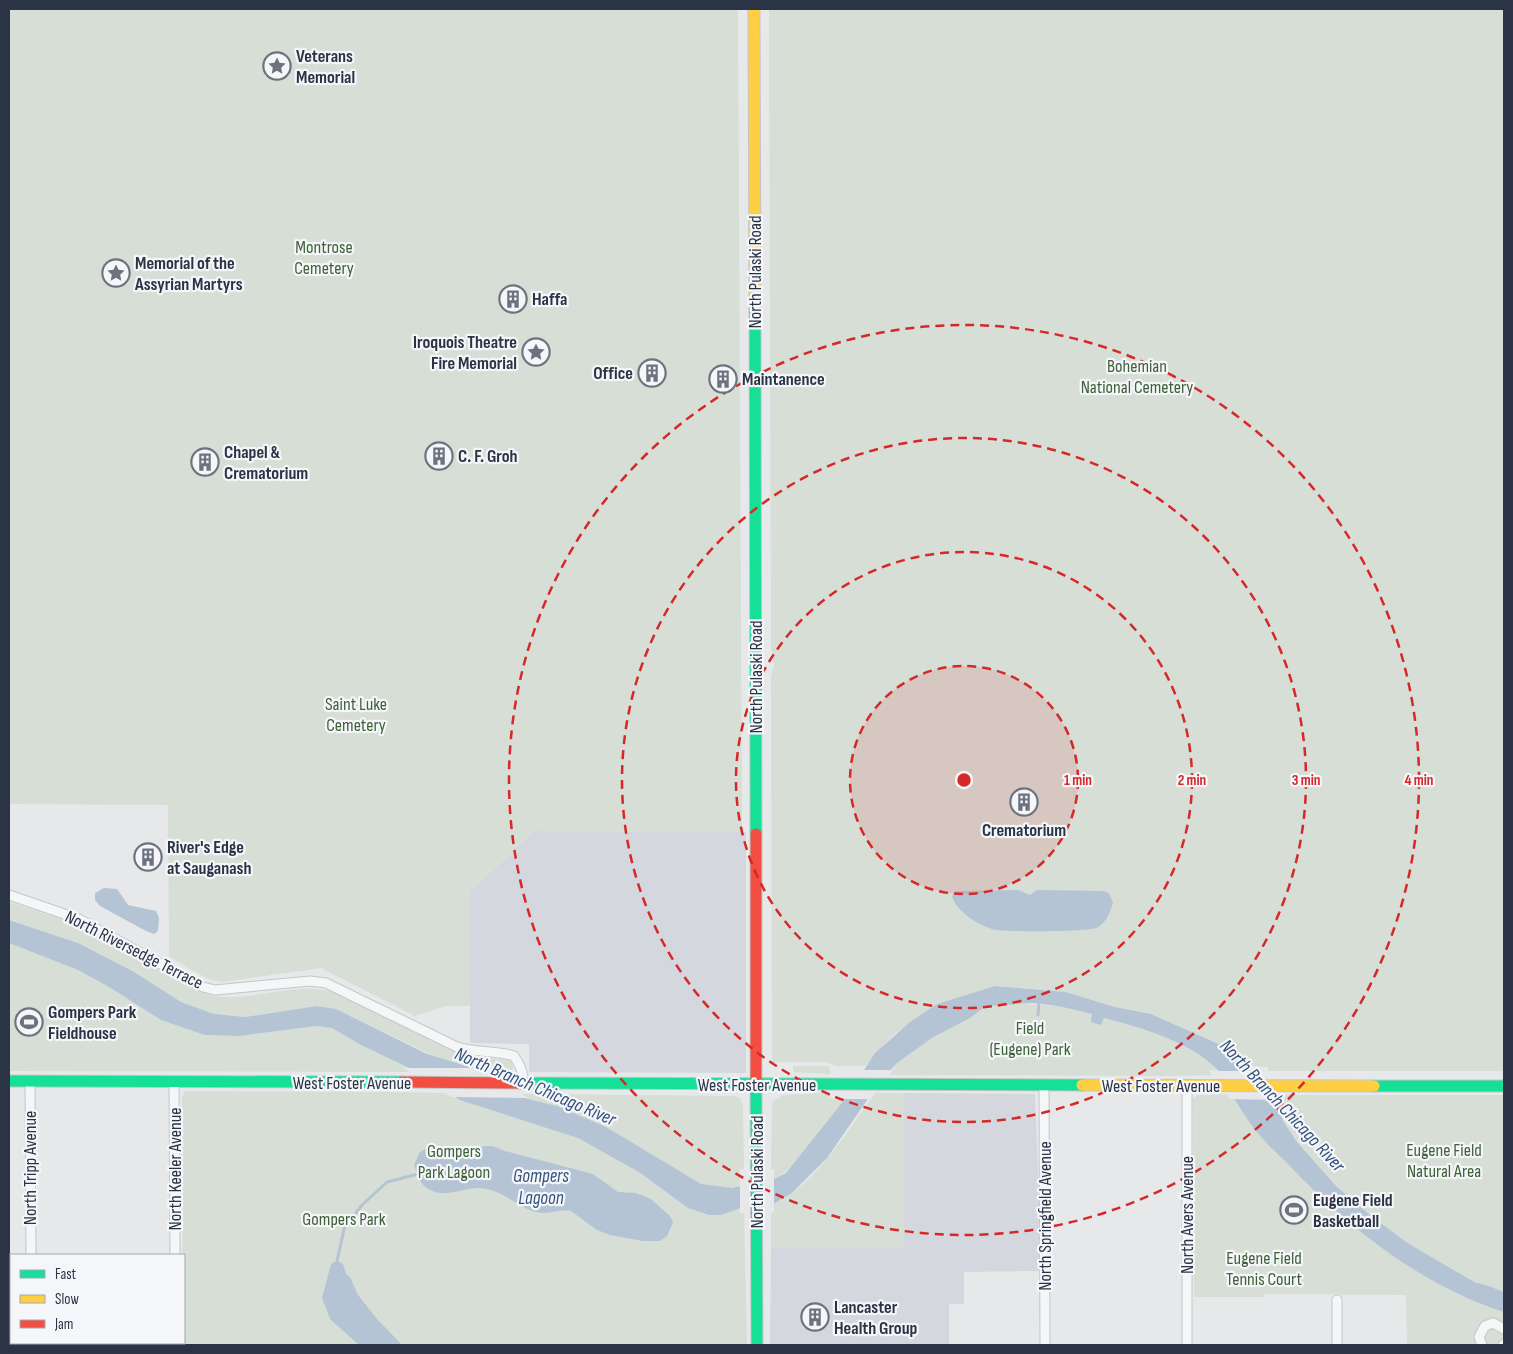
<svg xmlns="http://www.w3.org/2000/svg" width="1513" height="1354" viewBox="0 0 1513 1354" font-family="'Sofia Sans Condensed',sans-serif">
	<rect width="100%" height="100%" fill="#e6e8ea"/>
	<g fill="#d4d7dd">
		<path d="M 534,831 L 746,832 L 746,1073 L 529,1072 L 529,1044 L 470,1043 L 470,892 Z"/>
		<path d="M 904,1093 L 1035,1094 L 1042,1271 L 964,1272 L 964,1304 L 949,1304 L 949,1345 L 770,1345 L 771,1248 L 904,1248 Z"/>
	</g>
	<g fill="#d6ded6">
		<path d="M 9,9 L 738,9 L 742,832 L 534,831 L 470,892 L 470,1006 L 445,1006 L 415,1016 L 321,968 L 223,982 L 206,978 L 169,957 L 168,805 L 9,804 Z"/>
		<path d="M 769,9 L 1504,9 L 1504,1071 L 1268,1071 L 1268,1067 L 1248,1066 L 1244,1061 L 1213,1041 L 1151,1014 L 1116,1007 L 1066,992 L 995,986 L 937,1004 L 893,1035 L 865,1066 L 835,1066 L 827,1062 L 772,1062 L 771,676 L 774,666 L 771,648 Z"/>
		<path d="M 9,902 L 71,922 L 206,994 C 245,1006 295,979 336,993 L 464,1056 L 508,1060 L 512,1063 L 513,1070 L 484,1072 L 478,1068 L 440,1059 L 336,1009 L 317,1006 L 245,1017 L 214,1014 L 181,1002 L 78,943 L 9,920 Z"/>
		<path d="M 9,943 L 78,970 L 205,1035 L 239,1036 L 317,1026 L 332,1028 L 361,1045 L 409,1068 L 403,1068 L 410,1072 L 9,1071 Z"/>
		<path d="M 1007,1003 L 1058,1006 L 1092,1014 L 1101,1025 L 1104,1018 C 1141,1028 1191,1042 1218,1070 L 1209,1070 L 1211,1075 L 1173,1076 L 889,1075 L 897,1063 L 932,1038 L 970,1018 L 986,1006 Z"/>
		<path d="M 793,1066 L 829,1066 L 831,1074 L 793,1072 Z"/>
		<path d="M 185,1091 L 397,1092 L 445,1093 L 452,1097 L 527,1098 L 522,1094 L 735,1096 L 741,1099 L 743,1108 L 744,1169 L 740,1169 L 740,1213 L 744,1213 L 747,1345 L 183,1345 L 182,1097 Z"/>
		<path d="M 819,1093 L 831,1094 L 828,1098 L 845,1099 C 826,1123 801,1166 774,1179 L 774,1169 L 771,1169 L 772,1102 L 783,1095 Z"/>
		<path d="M 875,1093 L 904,1093 L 904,1248 L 771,1248 L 771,1213 L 774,1212 L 774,1204 C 815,1186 850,1127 875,1093 Z"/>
		<path d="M 1226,1094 L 1230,1099 L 1273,1100 L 1270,1095 L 1504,1095 L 1504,1345 L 1407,1345 L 1406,1295 L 1265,1294 L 1264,1297 L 1194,1297 L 1193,1099 L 1198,1095 Z"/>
	</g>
	<g fill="#b4c4d5">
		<path d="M 104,888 L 117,889 L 128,905 L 156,911 L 159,918 L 158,931 L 154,934 L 146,931 L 100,906 L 95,900 L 95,893 Z"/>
		<path d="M 1018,890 L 1030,895 L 1037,890 L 1103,891 L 1109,893 L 1113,903 C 1110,912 1106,924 1096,928 C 1084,932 1011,932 996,930 C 981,927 956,912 952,896 L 955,891 Z"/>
		<path d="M 9,920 L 78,943 L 134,972 L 181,1002 L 214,1014 L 245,1017 L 317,1006 L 336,1009 L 427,1054 L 473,1068 L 527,1099 L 557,1106 L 606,1127 L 701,1184 L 732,1188 L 774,1179 L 786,1173 L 845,1099 L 875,1053 L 910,1022 L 937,1004 L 995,986 L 1066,992 L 1115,1007 L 1151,1014 L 1230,1049 L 1244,1061 L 1278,1106 L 1283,1121 L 1296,1141 L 1336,1186 L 1370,1215 L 1409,1244 L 1476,1283 C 1487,1284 1494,1289 1504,1292 L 1504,1312 C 1420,1285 1346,1226 1286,1162 C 1273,1150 1260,1137 1250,1123 C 1238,1106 1228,1088 1218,1070 C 1191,1042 1142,1028 1104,1018 L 1101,1025 L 1091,1022 L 1092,1014 L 1058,1006 L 1032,1003 L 986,1006 L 970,1018 L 932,1038 L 897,1063 L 879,1083 L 827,1158 L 792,1193 L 774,1204 L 740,1208 L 721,1215 L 709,1215 L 688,1208 L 639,1172 L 578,1138 L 460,1100 L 409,1068 L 361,1045 L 332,1028 L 317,1026 L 239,1036 L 205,1035 L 161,1020 L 111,988 L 78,970 L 9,943 Z"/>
		<path d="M 492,1146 L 505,1151 L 593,1174 L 618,1192 L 636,1193 L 651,1199 L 670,1216 L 673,1222 L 667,1236 L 660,1241 L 643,1241 L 610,1235 L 597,1230 L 571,1211 C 559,1209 548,1215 536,1212 C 517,1207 500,1188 479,1188 C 463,1188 446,1198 430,1190 C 420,1186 417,1173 414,1165 L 420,1152 L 425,1149 Z"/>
		<path d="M 337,1261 L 343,1264 L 346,1274 L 350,1277 L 358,1295 L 377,1319 L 402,1345 L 359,1345 L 330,1319 L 322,1298 L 331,1264 Z"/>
	</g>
	<g fill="#e6e8ea">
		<path d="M 404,1068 L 478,1068 L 528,1098 L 452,1097 Z"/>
		<path d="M 860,1070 L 893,1070 L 871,1099 L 841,1099 Z"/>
		<path d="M 1215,1071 L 1253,1071 L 1274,1100 L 1232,1099 Z"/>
		<path d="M 774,1176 L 774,1206 L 752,1207 L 740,1210 L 740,1184 Z"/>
	</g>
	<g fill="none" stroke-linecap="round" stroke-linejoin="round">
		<g stroke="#b4c4d5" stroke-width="3">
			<path d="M 1038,1015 L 1039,1001"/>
			<path d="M 337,1261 L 344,1229 L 362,1205 L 387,1182 L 418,1174"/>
		</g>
		<g stroke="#c4c6c8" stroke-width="11">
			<g id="street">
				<path d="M 9,895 L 79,919 L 203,987 L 215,990 L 310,981 L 326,983 L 457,1047 C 476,1053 495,1050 514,1056 L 520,1066 L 525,1084"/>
				<path d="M 30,1081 L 31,1255"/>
				<path d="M 174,1082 L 175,1255"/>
				<path d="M 1187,1085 L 1187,1345"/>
				<path d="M 1044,1086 L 1045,1345"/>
				<path d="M 31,1343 L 31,1345"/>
				<path d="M 175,1343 L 175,1345"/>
				<path d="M 1337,1345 L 1337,1300"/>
				<path d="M 1482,1345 L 1479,1337 L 1485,1326 L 1493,1323 L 1504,1329"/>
				<path d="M 1503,1345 L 1504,1344"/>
			</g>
		</g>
		<g stroke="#c4c6c8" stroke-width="13">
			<g id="fast">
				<path d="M 755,304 L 756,834"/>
				<path d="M 9,1081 L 401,1082"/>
				<path d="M 756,1082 L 757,1345"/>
				<path d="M 519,1083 L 1082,1085"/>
				<path d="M 1374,1086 L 1504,1086"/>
			</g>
		</g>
		<g stroke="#c4c6c8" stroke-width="13">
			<g id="slow">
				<path d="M 754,9 L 755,304"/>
				<path d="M 1082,1085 L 1374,1086"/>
			</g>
		</g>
		<g stroke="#c4c6c8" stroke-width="13">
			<g id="jam">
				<path d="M 756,834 L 756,1082"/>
				<path d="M 401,1082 L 519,1083"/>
			</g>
		</g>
		<use href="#street" stroke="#f5f6f7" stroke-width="9"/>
		<use href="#fast" stroke="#16e098" stroke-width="11"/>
		<use href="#slow" stroke="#ffcf43" stroke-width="11"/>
		<use href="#jam" stroke="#f24e42" stroke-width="11"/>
	</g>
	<circle cx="964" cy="780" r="114" fill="#d62828" fill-opacity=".12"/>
	<g fill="none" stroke="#d62828" stroke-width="2.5" stroke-dasharray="9 6">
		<circle cx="964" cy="780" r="114"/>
		<circle cx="964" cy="780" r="228"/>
		<circle cx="964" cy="780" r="342"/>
		<circle cx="964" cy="780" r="455"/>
	</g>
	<defs>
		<g id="sight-ring" transform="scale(1.4375)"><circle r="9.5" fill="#f4f6f9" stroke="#6c737f" stroke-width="1.5"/><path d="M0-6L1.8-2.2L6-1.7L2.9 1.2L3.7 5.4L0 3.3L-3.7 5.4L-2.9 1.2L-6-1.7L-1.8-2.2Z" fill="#6c737f"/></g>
		<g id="building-ring" transform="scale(1.4375)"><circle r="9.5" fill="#f4f6f9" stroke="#6c737f" stroke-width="1.5"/><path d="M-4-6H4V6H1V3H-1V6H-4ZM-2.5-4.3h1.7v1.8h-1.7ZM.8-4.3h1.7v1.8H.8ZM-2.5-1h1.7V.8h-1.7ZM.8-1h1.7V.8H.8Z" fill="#6c737f"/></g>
		<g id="stadium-ring" transform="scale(1.4375)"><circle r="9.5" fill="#f4f6f9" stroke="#6c737f" stroke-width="1.5"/><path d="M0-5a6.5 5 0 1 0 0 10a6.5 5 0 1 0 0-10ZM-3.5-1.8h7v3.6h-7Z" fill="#6c737f"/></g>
	</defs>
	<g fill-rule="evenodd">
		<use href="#sight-ring" x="277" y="66"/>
		<use href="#sight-ring" x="116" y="273"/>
		<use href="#building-ring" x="513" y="299"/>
		<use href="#sight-ring" x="536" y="352"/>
		<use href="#building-ring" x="652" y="373"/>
		<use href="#building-ring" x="723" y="379"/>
		<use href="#building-ring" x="439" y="456"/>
		<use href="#building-ring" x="205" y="462"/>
		<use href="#building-ring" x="1024" y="802"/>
		<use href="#building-ring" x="148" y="857"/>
		<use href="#stadium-ring" x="29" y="1022"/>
		<use href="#stadium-ring" x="1294" y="1210"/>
		<use href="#building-ring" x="815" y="1317"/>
	</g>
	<g text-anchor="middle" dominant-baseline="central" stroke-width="4.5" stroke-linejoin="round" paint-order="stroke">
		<g font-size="18" font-weight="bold" fill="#2b3445" stroke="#f4f6f9" text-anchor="start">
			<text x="296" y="56">Veterans<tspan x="296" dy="21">Memorial</tspan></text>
			<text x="135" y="263">Memorial of the<tspan x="135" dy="21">Assyrian Martyrs</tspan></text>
			<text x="532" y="299">Haffa</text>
			<text x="517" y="342" text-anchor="end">Iroquois Theatre<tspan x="517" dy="21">Fire Memorial</tspan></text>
			<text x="633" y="373" text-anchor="end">Office</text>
			<text x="742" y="379">Maintanence</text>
			<text x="224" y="452">Chapel &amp;<tspan x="224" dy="21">Crematorium</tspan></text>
			<text x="458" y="456">C. F. Groh</text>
			<text x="1024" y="830" text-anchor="middle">Crematorium</text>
			<text x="167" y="847">River's Edge<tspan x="167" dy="21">at Sauganash</tspan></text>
			<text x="48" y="1012">Gompers Park<tspan x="48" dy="21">Fieldhouse</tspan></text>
			<text x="1313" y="1200">Eugene Field<tspan x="1313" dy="21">Basketball</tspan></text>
			<text x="834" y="1307">Lancaster<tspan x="834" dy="21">Health Group</tspan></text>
		</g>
		<g font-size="18" fill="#3f6138" stroke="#f4f6f9">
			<text x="324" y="247">Montrose<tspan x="324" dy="21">Cemetery</tspan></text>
			<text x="1137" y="366">Bohemian<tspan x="1137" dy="21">National Cemetery</tspan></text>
			<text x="356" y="704">Saint Luke<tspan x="356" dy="21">Cemetery</tspan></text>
			<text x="1030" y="1028">Field<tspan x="1030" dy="21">(Eugene) Park</tspan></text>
			<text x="1444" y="1150">Eugene Field<tspan x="1444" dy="21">Natural Area</tspan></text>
			<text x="454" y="1151">Gompers<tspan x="454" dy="21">Park Lagoon</tspan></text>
			<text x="344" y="1219">Gompers Park</text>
			<text x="1264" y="1258">Eugene Field<tspan x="1264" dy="21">Tennis Court</tspan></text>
		</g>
		<g font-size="18" fill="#2b3445" stroke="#f4f6f9">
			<text transform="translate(755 272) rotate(-90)">North Pulaski Road</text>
			<text transform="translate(756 677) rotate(-90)">North Pulaski Road</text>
			<text transform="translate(134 950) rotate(27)">North Riversedge Terrace</text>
			<text x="352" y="1083">West Foster Avenue</text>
			<text x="757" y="1085">West Foster Avenue</text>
			<text x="1161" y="1086">West Foster Avenue</text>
			<text transform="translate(30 1168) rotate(-90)">North Tripp Avenue</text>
			<text transform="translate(175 1169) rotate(-90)">North Keeler Avenue</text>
			<text transform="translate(757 1172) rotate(-90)">North Pulaski Road</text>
			<text transform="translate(1187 1215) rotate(-90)">North Avers Avenue</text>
			<text transform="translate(1045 1216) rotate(-90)">North Springfield Avenue</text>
		</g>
		<g font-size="19" font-style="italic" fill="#34527a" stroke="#f4f6f9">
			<text transform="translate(535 1087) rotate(23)">North Branch Chicago River</text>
			<text transform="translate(1282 1106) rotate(47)">North Branch Chicago River</text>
			<text x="541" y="1176">Gompers<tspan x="541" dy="22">Lagoon</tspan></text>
		</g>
	</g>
	<circle cx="964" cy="780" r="8" fill="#d62828" stroke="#f4f6f9" stroke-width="2.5"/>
	<g font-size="15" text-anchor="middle" font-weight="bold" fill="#d62828" stroke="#f4f6f9" stroke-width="4.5" stroke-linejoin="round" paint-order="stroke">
		<text x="1078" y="785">1 min</text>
		<text x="1192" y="785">2 min</text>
		<text x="1306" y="785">3 min</text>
		<text x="1419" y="785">4 min</text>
	</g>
	<rect width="1513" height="1354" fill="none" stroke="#2b3445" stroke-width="20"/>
	<rect x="10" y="1254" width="175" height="90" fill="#f4f6f9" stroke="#a4a8b1"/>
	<rect x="20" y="1270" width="25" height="8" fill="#16e098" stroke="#a4a8b1"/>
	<text x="55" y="1279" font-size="15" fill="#2b3445">Fast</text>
	<rect x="20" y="1295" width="25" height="8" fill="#ffcf43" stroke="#a4a8b1"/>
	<text x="55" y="1304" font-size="15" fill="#2b3445">Slow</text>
	<rect x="20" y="1320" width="25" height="8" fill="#f24e42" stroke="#a4a8b1"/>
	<text x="55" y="1329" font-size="15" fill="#2b3445">Jam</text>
</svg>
